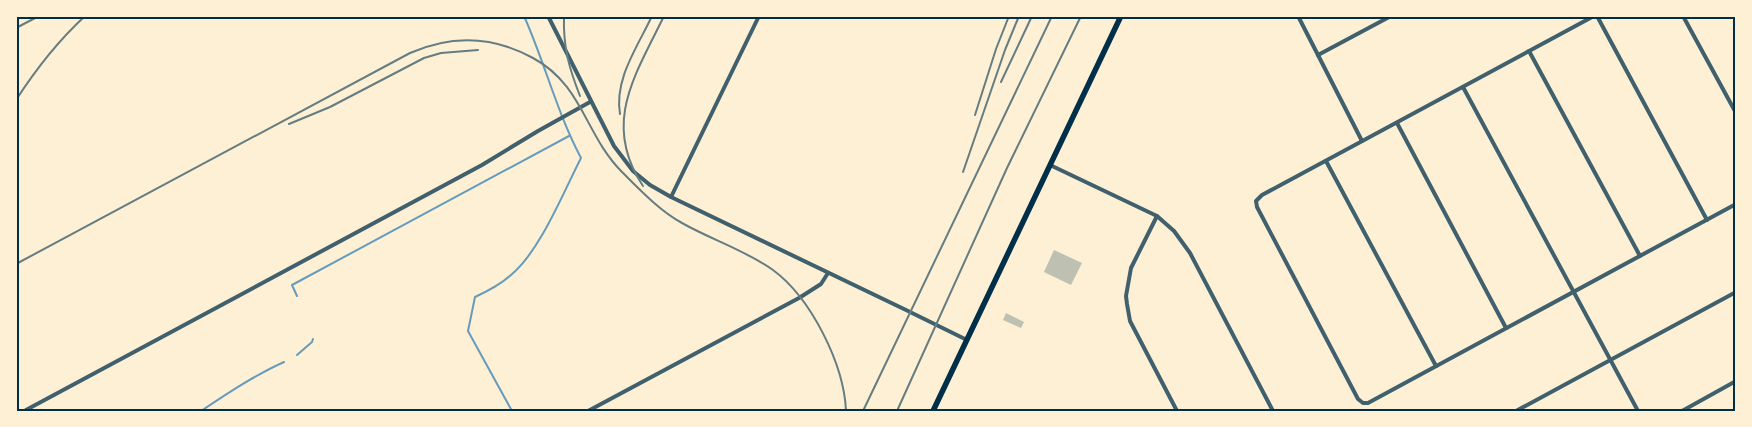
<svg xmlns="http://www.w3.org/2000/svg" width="1752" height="427" viewBox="0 0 1752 427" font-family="Signika,sans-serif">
	<rect width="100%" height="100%" fill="#fdf0d5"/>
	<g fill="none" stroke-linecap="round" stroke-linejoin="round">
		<g stroke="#669bbc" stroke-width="2">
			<path d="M 297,296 L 292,285 L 569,136"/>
			<path d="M 297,355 L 312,342 L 313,339"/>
			<path d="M 201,411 C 228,393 255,375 284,362"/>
			<path d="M 512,411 L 468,331 L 475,297 C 488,291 500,285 511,275 C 540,251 563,193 581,158 C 557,113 545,63 524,16"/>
		</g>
	</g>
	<g fill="#bec0b2">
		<path d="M 1054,250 L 1082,263 L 1071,285 L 1044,272 Z"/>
		<path d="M 1006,313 L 1024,322 L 1021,328 L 1003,320 Z"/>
	</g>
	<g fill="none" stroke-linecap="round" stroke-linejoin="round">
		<g stroke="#3f606c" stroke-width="4">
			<path d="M 548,16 L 614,146 L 633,171 L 650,185 L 671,197 L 906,310 L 967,340"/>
			<path d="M 1298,16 L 1362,141"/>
			<path d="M 1594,16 L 1262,195 L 1256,201 L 1257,207 L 1358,399 L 1363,403 L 1368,403 L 1736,204"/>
			<path d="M 1597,16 L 1707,220"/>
			<path d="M 1683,16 L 1736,113"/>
			<path d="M 1529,51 L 1640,256"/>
			<path d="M 1318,55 L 1391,16"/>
			<path d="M 1463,87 L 1638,411"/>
			<path d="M 1397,123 L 1506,328"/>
			<path d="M 1326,161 L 1436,366"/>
			<path d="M 1050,165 L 1157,216 L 1174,231 L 1190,253 L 1273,411"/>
			<path d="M 671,197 L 759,16"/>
			<path d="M 1157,216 L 1131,268 L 1126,296 L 1127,304 L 1130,321 L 1177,411"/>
			<path d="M 26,410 L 482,165 L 538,131 L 590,102"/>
			<path d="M 588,411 L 799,298 L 821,284 L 828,273"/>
			<path d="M 1516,411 L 1736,292"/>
			<path d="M 1682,411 L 1736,381"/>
		</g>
		<path stroke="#003049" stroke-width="5.5" d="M 933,411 L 1121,16"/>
		<g stroke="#657d81" stroke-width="2">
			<path d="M 564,16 C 563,47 569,68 580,96"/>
			<path d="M 16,20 L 23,16"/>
			<path d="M 16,28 L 39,16"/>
			<path d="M 1001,82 L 1032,16"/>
			<path d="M 16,100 C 36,69 58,41 85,16"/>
			<path d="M 620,114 C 614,79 638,46 652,16"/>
			<path d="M 975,115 L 996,49 L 1009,16"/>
			<path d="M 289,124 L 330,107 L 424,58 L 441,53 L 478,50"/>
			<path d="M 963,172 L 1005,50 L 1019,16"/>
			<path d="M 643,186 C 601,123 636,74 664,16"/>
			<path d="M 16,264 L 410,53 C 451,35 493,36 533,58 C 583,85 585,135 622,172 C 640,190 660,211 682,223 C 712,240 745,250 773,270 C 811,298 844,364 846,411"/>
			<path d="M 863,411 L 1052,16"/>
			<path d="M 897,411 L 1007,168 L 1081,16"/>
		</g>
	</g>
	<rect width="1752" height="427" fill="none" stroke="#fdf0d5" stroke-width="35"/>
	<rect x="18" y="18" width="1716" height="392" fill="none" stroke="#003049" stroke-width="2"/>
</svg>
